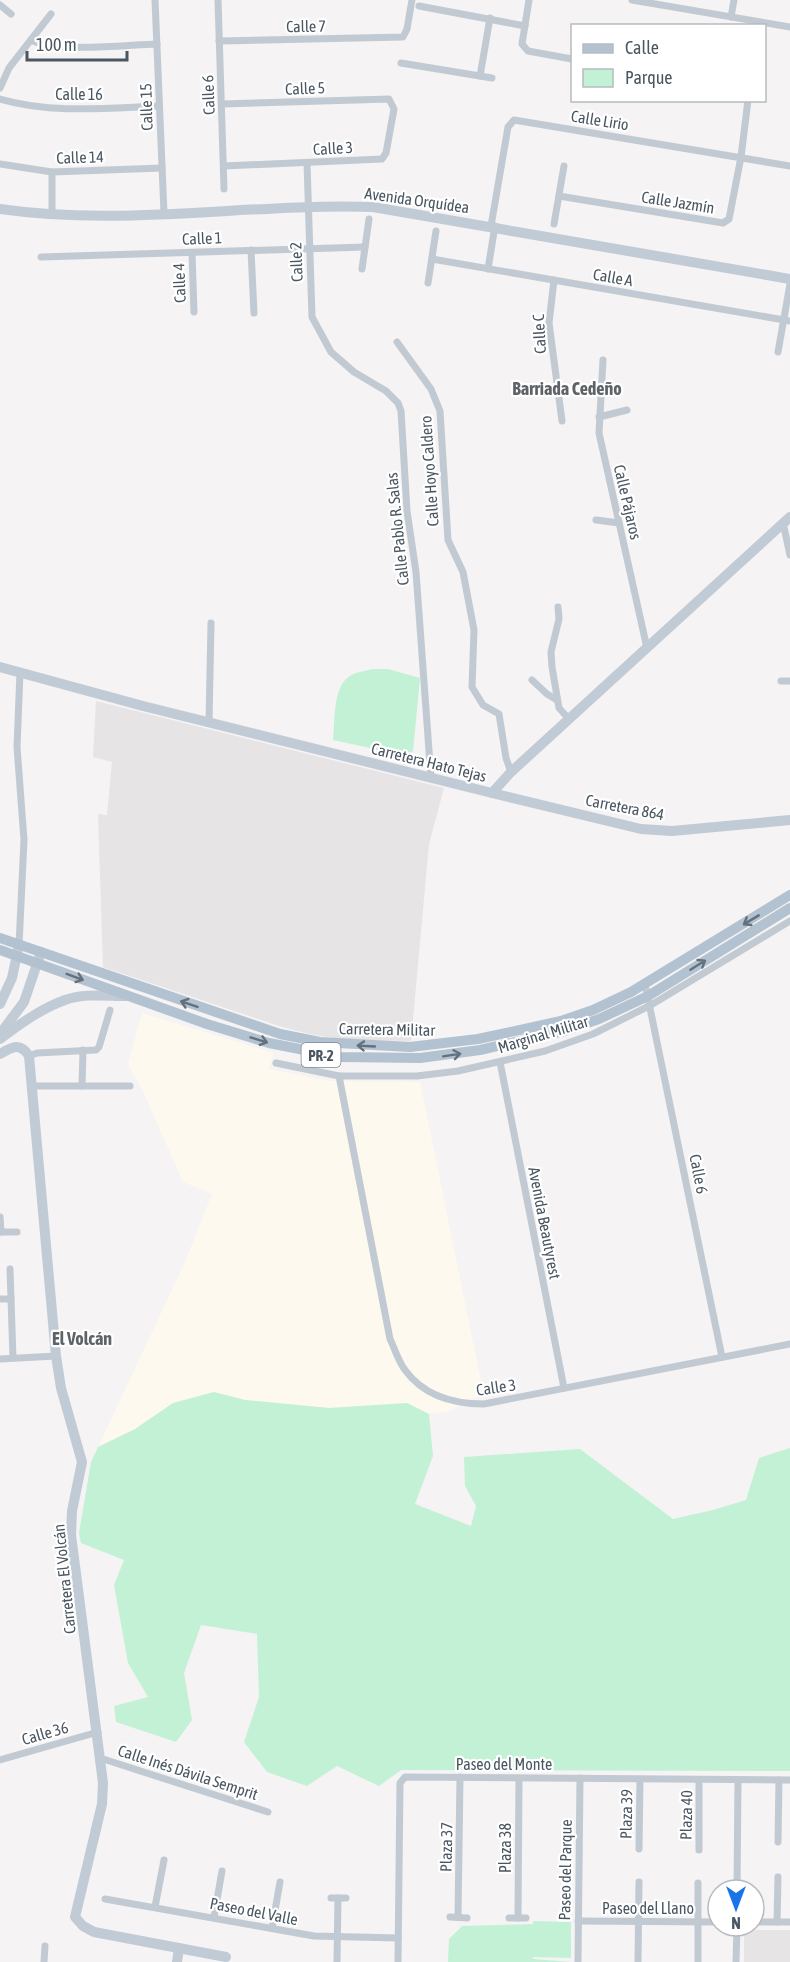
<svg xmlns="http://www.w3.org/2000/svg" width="790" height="1962" viewBox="0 0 790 1962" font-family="'Asap Condensed',sans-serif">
	<rect width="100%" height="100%" fill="#f5f3f3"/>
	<path fill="#fdf9ef" d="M 142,1013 L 274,1053 L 269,1069 L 329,1081 L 420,1082 L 484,1396 L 471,1399 L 447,1412 L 429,1414 L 407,1403 L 329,1408 L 245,1400 L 214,1392 L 98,1447 L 185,1262 L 212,1194 L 183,1182 L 142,1089 L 128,1064 Z"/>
	<g fill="#e6e4e5">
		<path d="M 96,701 L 444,788 L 429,844 L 411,1041 L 347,1040 L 309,1034 L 279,1026 L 103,967 L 98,814 L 107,815 L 112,762 L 93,757 Z"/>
		<rect x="744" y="1930" width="46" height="32"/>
	</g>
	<g fill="#c3f1d5">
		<path d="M 373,669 L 388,669 L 420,678 L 413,751 L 407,756 L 333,740 C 335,722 333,692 346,679 C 353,672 365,671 373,669 Z"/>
		<path d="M 214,1392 L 245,1400 L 329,1408 L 407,1403 L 429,1414 L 433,1456 L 415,1504 L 471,1526 L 476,1506 L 465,1486 L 464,1457 L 580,1449 L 673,1519 L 713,1510 L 746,1500 L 759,1458 L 790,1448 L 790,1771 L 401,1770 L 379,1786 L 337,1766 L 307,1786 L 267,1772 L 244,1742 L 259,1697 L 257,1634 L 201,1625 L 184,1673 L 192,1720 L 176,1742 L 116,1722 L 114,1706 L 148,1697 L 128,1663 L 114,1585 L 124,1560 L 81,1543 L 79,1533 L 91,1462 L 98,1447 L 135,1429 L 173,1403 Z"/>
		<path d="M 533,1921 L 571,1922 L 571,1958 L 533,1957 L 533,1959 L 571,1962 L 448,1962 L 449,1939 L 462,1926 L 533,1924 Z"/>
	</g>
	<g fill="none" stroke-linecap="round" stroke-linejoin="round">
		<g stroke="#c1cad2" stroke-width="7">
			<path d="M 155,0 L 164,213"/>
			<path d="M 218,0 L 224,189"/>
			<path d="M 529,0 L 522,44 L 528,51 L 572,59"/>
			<path d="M 632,0 L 790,27"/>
			<path d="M 0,5 L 11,14"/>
			<path d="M 419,6 L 525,26"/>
			<path d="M 731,17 L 734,0"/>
			<path d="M 31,40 C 59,53 124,45 157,44"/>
			<path d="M 219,41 L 403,37 L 407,29 L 412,0"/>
			<path d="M 401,63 L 492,78"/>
			<path d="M 480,76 L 490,18"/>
			<path d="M 0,88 L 9,68 L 51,14"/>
			<path d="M 0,99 C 52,114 106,108 159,106"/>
			<path d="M 222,104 L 389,99 L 394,109 L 386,153 L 382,159 L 224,166"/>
			<path d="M 307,163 L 312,317 L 331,352 L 354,372 L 386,391 L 398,403 L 401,411 L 407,511 L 416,572 L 431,778"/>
			<path d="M 0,164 L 52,172 L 162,168"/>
			<path d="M 559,196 L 723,223 L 729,219 L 741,157 L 748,100"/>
			<path d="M 52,215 L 52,172"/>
			<path d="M 554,224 L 564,166"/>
			<path d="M 491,226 L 508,127 L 514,120 L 790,166"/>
			<path d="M 251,250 L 254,313"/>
			<path d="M 192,253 L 194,312"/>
			<path d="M 41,257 L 365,247"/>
			<path d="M 432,259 L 790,321"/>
			<path d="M 362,269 L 369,219"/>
			<path d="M 488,269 L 495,226"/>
			<path d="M 554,280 L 549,323 L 562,421"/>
			<path d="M 428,283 L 436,231"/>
			<path d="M 397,342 L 431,389 L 440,411 L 448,540 L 463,572 L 474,630 L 472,687 L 483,705 L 499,714 L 506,758 L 511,772"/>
			<path d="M 778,352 L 790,284"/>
			<path d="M 603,360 L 599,433 L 647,648"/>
			<path d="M 599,417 L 627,410"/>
			<path d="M 596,520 L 619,523"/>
			<path d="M 783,523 L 790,555"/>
			<path d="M 558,607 L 559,619 L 551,652 L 552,667 L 559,708 L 569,719"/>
			<path d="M 532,680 L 547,694 L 557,700"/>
			<path d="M 781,681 L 790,681"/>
			<path d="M 209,722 L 211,623"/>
			<path d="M 19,945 L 24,840 L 17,747 L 20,672"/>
			<path d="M 645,984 L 722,1357"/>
			<path d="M 29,1056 L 37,1053 L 96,1050 L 99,1047 L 110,1010"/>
			<path d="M 500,1062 L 564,1388"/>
			<path d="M 276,1063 L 339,1076 L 417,1076 L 458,1071 L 545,1051 L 593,1034 L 651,1005 L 790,921"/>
			<path d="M 339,1076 L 390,1339 C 395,1349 398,1361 405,1370 C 424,1396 453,1404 484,1404 L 790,1344"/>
			<path d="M 32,1086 L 130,1086"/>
			<path d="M 82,1086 L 83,1050"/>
			<path d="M 0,1217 L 1,1232"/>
			<path d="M 0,1232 L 17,1232"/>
			<path d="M 10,1269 L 13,1358"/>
			<path d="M 0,1299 L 11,1299"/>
			<path d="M 0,1359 L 56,1356"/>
			<path d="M 100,1758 L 268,1812"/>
			<path d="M 0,1760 L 98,1732"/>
			<path d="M 778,1842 L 779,1780"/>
			<path d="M 639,1849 L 640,1779"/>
			<path d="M 699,1850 L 699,1780"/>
			<path d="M 737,1890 L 738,1780"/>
			<path d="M 331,1898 L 346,1898"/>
			<path d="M 105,1899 L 314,1936 L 398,1938"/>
			<path d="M 155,1907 L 164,1860"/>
			<path d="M 214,1917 L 222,1871"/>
			<path d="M 450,1917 L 467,1918"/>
			<path d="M 458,1917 L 460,1777"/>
			<path d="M 509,1918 L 526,1918"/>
			<path d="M 518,1918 L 519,1778"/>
			<path d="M 578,1921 L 718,1922"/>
			<path d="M 754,1922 L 790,1922"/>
			<path d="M 777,1922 L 778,1877"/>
			<path d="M 272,1928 L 280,1882"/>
			<path d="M 44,1962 L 45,1946"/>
			<path d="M 337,1962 L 338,1898"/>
			<path d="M 398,1962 L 400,1783 L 405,1777 L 790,1780"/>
			<path d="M 578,1962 L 580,1778"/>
			<path d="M 638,1962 L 639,1882"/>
			<path d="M 698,1962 L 698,1883"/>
			<path d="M 736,1962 L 737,1926"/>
		</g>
		<g stroke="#c1cbd6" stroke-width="10">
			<path d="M 0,209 C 123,227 249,203 373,207 L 790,279"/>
			<path d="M 0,667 L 143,706 L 492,793 L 511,772 L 790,517"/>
			<path d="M 492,793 L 641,829 L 672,831 L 790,820"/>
			<path d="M 0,1004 L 12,978 L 19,945"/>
			<path d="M 0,1034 L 24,1002 L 41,952"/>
			<path d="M 0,1039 C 20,1024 42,1008 65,1000 C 84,993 106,996 126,996"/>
			<path d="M 0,1054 C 12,1047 20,1042 29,1056 L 56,1356 L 61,1388 L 82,1462 L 72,1511 L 71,1535 L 103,1783 L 102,1804 L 75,1917 L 83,1926 L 94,1932 L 226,1957"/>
			<path d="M 177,1962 L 179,1948"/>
		</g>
		<g stroke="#b3c2d1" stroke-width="10">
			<path d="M 0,938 L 280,1034 L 320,1042 L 410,1047 L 478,1039 L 561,1021 L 593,1010 L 631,992 L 790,895"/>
			<path d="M 0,950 L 207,1024 L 269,1043 L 340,1057 L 420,1058 L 480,1050 L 564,1031 L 599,1019 L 648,996 L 790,908"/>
		</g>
	</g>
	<defs><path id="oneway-shaft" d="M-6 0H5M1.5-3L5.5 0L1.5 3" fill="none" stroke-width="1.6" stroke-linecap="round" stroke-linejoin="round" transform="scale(1.5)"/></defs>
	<g stroke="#64717d">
		<use href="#oneway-shaft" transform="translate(751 920) rotate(149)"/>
		<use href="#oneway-shaft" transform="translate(698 965) rotate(-32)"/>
		<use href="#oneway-shaft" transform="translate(75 977) rotate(20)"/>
		<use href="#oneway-shaft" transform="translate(189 1004) rotate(-161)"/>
		<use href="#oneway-shaft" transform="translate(259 1040) rotate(17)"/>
		<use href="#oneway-shaft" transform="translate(366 1046) rotate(-177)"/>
		<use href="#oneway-shaft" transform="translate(452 1055) rotate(-9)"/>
	</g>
	<g text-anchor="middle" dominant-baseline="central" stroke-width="4.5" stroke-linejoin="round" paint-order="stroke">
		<rect fill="#fff" stroke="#808990" stroke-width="1.5" x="301.5" y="1043" width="39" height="24" rx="4.5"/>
		<g font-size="15" font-weight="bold" fill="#4a5661">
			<text x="321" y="1055">PR-2</text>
		</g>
		<g font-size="16" fill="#4a5661" stroke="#fff">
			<text transform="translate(306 26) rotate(-1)">Calle 7</text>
			<text transform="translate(305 88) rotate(-2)">Calle 5</text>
			<text x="79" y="94">Calle 16</text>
			<text transform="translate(208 95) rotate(-92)">Calle 6</text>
			<text transform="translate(146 107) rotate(-92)">Calle 15</text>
			<text transform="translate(600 120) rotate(9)">Calle Lirio</text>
			<text transform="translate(333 148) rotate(-3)">Calle 3</text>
			<text transform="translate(80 157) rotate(-2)">Calle 14</text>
			<text transform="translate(417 200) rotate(8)">Avenida Orquídea</text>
			<text transform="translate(678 202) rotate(9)">Calle Jazmín</text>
			<text transform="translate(202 238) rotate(-2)">Calle 1</text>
			<text transform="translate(296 262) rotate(-92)">Calle 2</text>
			<text transform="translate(613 277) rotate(10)">Calle A</text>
			<text transform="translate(179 283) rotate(-92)">Calle 4</text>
			<text transform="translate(539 334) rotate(-93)">Calle C</text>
			<text transform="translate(429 471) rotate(-94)">Calle Hoyo Caldero</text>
			<text transform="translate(628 502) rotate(77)">Calle Pájaros</text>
			<text transform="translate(397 529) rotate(-96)">Calle Pablo R. Salas</text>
			<text transform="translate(429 762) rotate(14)">Carretera Hato Tejas</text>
			<text transform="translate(625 807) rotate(11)">Carretera 864</text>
			<text transform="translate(387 1029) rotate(1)">Carretera Militar</text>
			<text transform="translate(543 1034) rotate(-17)">Marginal Militar</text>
			<text transform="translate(699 1174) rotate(79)">Calle 6</text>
			<text transform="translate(545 1223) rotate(79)">Avenida Beautyrest</text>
			<text transform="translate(496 1387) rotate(-8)">Calle 3</text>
			<text transform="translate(64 1579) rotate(-96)">Carretera El Volcán</text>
			<text transform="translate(45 1733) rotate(-16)">Calle 36</text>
			<text x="504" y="1764">Paseo del Monte</text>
			<text transform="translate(188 1772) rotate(18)">Calle Inés Dávila Semprit</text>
			<text transform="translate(626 1814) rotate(-89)">Plaza 39</text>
			<text transform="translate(686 1815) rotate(-89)">Plaza 40</text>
			<text transform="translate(446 1847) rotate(-89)">Plaza 37</text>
			<text transform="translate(505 1848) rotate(-90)">Plaza 38</text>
			<text transform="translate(565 1870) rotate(-89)">Paseo del Parque</text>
			<text x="648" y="1908">Paseo del Llano</text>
			<text transform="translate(254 1911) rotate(11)">Paseo del Valle</text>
		</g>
		<g font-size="18" font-weight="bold" fill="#5f6368" stroke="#fff">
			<text x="567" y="388">Barriada Cedeño</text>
			<text x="82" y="1338">El Volcán</text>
		</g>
	</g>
	<rect x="571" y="24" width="195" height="78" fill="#ffffff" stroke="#b7bbc0" stroke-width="1.5"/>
	<rect x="583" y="44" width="30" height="9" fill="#b3c2d1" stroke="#b7bbc0" stroke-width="1.5"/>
	<text x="625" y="54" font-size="18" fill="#4a5661">Calle</text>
	<rect x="583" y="69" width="30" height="18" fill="#c3f1d5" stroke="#b7bbc0" stroke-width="1.5"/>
	<text x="625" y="84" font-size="18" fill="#4a5661">Parque</text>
	<g transform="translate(736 1908) rotate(180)"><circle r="28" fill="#ffffff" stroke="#b7bbc0" stroke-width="1.5"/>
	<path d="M0-4.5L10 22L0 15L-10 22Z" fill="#1a73e8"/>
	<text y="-9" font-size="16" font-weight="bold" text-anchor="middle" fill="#4a5661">N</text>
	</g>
	<path d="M27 51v9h100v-9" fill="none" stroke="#4a5661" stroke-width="3"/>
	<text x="36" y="51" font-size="18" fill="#4a5661" stroke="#ffffff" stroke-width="4.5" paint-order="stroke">100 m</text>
</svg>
